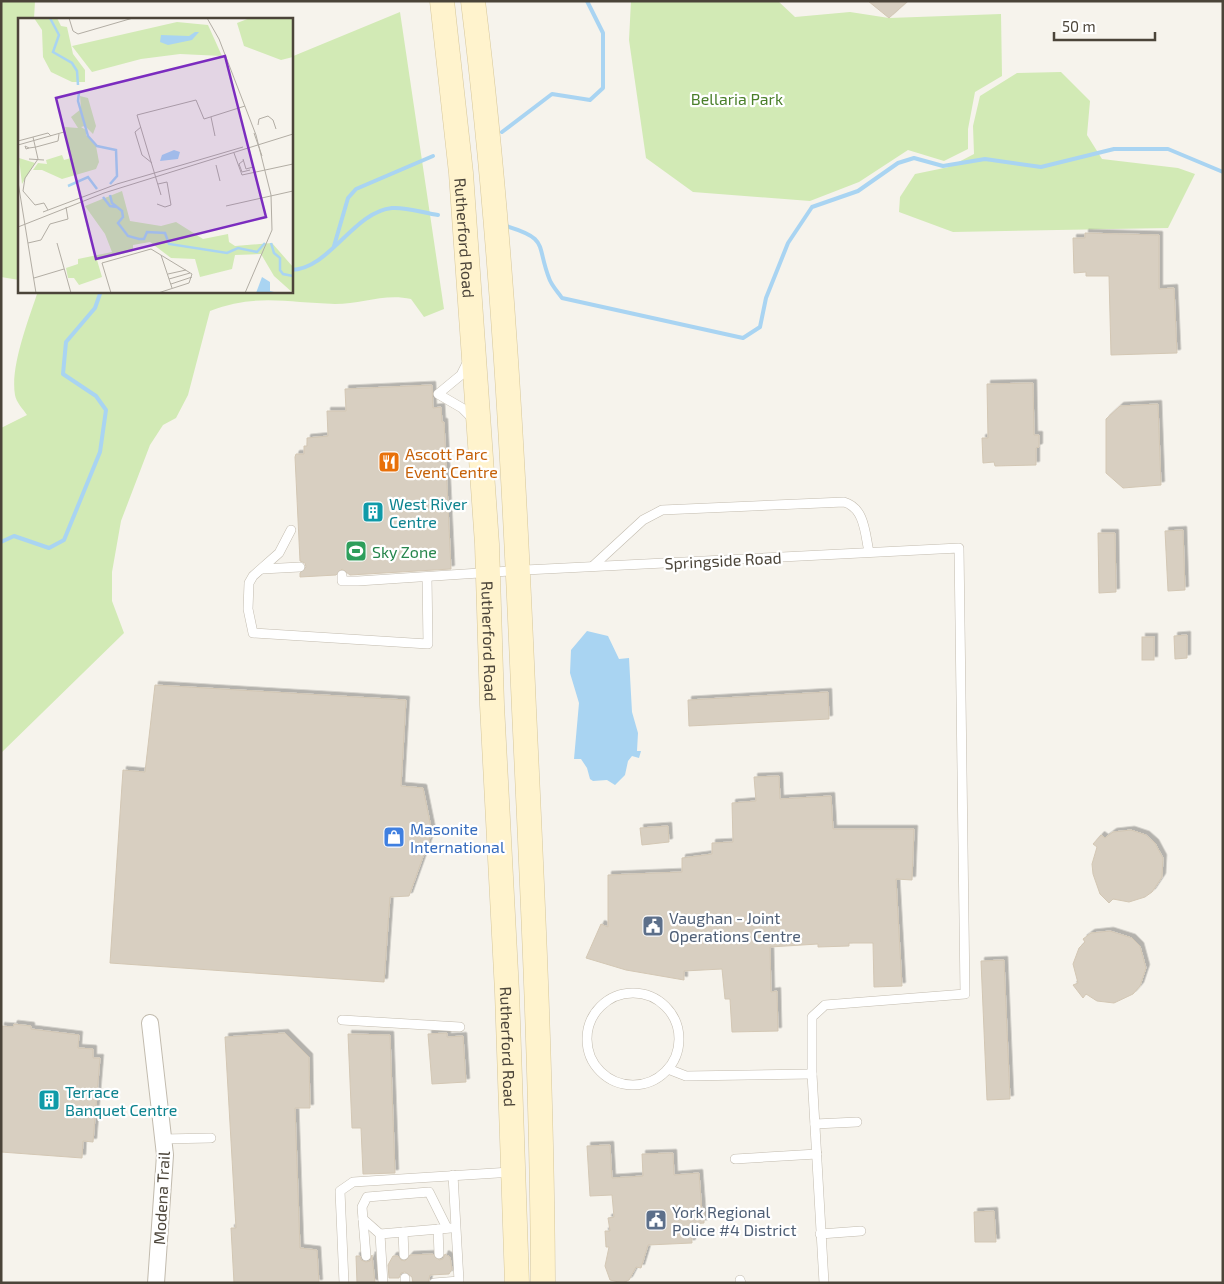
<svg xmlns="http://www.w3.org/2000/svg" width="1224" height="1284" viewBox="0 0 1224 1284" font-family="'Exo 2',sans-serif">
	<defs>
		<filter id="shadow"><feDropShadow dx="3.5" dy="-3.5" stdDeviation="0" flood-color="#0004"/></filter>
	</defs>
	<rect width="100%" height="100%" fill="#f6f3ec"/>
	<g fill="#d2eab5">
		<path d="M 1,1 L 35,1 L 34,19 L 19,19 L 19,57 L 17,58 L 19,280 L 1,277 Z"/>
		<path d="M 631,1 L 778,1 L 795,17 L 850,12 L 889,18 L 1001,14 L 1002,76 L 975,92 L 968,129 L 968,149 L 944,161 L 908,150 L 859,182 L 810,201 L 693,192 L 646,158 L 629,40 Z"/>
		<path d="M 400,12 L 444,309 L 424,317 L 411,299 C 385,293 361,304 335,304 C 288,303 257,293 210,311 L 188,395 L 176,418 L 163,425 L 150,445 L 121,521 L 112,572 L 112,601 L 124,633 L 1,753 L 1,428 L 27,415 C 23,409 16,402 15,395 C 10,366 29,319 38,291 L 291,291 L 291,57 Z"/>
		<path d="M 1061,72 L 1090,101 L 1087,135 L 1102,159 L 1178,168 L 1195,174 L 1168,228 L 953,232 L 899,212 L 900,197 L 915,174 L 949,167 L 974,154 L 973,126 L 980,96 L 1017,73 Z"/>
	</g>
	<path fill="#a9d4f2" d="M 587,631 L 608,636 L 619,659 L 629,658 L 632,712 L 638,733 L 637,751 L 641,751 L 639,758 L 632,756 L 628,761 L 625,775 L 615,785 L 607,780 L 593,781 L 590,779 L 587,768 L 581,759 L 574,759 L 579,703 L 570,673 L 571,650 Z"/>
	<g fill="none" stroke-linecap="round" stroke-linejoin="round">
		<g stroke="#a9d4f2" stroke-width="4">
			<path d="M 502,132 L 552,94 L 590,100 L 603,88 L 603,33 L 587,1"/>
			<path d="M 506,226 C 549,239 536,244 549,278 C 551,285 558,292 562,298 L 743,338 L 760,327 L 766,298 L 788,243 L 812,207 L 858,191 L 898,163 L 914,158 L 943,166 L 985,159 L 1041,167 L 1114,149 L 1168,149 L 1223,172"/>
			<path d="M 334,246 L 348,198 L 356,189 L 433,156"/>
			<path d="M 291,270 C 330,269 353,212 392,208 C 406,207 424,213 438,215"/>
			<path d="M 1,542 L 14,536 L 49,548 L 64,540 L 100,452 L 106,410 L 96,396 L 63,374 L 66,342 L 95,308 L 101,291"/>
		</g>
	</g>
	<g fill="#d8cfc1" stroke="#d3c7b4" filter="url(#shadow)">
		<path d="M 868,1 L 908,1 L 889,18 Z"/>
		<path d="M 1085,233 L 1159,235 L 1159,289 L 1174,288 L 1177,353 L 1111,355 L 1109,276 L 1086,276 L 1086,272 L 1074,273 L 1073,238 L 1085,238 Z"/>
		<path d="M 1033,383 L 1034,435 L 1039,435 L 1039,447 L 1036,448 L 1036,465 L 995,466 L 994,462 L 983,463 L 982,438 L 988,438 L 987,384 Z"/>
		<path d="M 432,385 L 433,408 L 441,407 L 442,422 L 444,422 L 451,569 L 350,575 L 342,569 L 336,575 L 300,577 L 300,573 L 306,567 L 305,563 L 300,561 L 295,457 L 296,454 L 304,454 L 304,446 L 307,446 L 307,438 L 328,436 L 327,411 L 346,411 L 345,389 Z"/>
		<path d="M 1158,404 L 1161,485 L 1123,488 L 1106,473 L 1106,419 L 1120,406 Z"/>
		<path d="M 1183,530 L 1185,590 L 1168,591 L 1165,531 Z"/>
		<path d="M 1098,533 L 1115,533 L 1116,592 L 1099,593 Z"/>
		<path d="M 1187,635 L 1187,658 L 1175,659 L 1174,636 Z"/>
		<rect x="1142" y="637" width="12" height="23"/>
		<path d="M 155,685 L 406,700 L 401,786 L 423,788 L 432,832 L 409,896 L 390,897 L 384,982 L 110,963 L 123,770 L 145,772 Z"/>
		<path d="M 828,692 L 829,719 L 689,726 L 688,700 Z"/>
		<path d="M 779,776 L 780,799 L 831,796 L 833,829 L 914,829 L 912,880 L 896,879 L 902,986 L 874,987 L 873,943 L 849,943 L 849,946 L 818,947 L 818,944 L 770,947 L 771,992 L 777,991 L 778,1031 L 732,1032 L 730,999 L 725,999 L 722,969 L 684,971 L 684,980 L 626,970 L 586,958 L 601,924 L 608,927 L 608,875 L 682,872 L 682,858 L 712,854 L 712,843 L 733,842 L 732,803 L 756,801 L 754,777 Z"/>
		<path d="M 668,826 L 669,842 L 642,845 L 640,828 Z"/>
		<path d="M 1131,830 L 1146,835 L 1155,843 L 1163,858 L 1162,877 L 1152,892 L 1145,897 L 1129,902 L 1113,899 L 1109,903 L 1100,894 L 1093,874 L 1092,864 L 1097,847 L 1093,844 L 1101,835 L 1105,838 L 1113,832 Z"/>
		<path d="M 1110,931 L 1132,938 L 1140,946 L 1146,968 L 1140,986 L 1133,994 L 1114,1003 L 1097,1001 L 1086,994 L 1083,998 L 1073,985 L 1078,983 L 1073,964 L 1079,948 L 1085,942 L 1083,939 L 1091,933 Z"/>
		<path d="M 1004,960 L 1010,1099 L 987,1100 L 981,961 Z"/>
		<path d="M 14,1024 L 31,1026 L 31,1029 L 79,1035 L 78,1048 L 93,1049 L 93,1058 L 100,1058 L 93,1142 L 83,1141 L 82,1158 L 1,1152 L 1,1026 L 13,1027 Z"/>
		<path d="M 285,1033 L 309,1057 L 310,1108 L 295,1108 L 300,1248 L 317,1250 L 319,1283 L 234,1283 L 231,1228 L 236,1228 L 225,1037 Z"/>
		<path d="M 447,1033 L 447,1037 L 463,1036 L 466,1082 L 432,1084 L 428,1034 Z"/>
		<path d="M 348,1034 L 390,1035 L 395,1173 L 363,1174 L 361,1128 L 352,1128 Z"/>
		<path d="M 610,1145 L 612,1178 L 643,1176 L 642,1154 L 673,1153 L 674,1175 L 699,1173 L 702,1212 L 704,1212 L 704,1223 L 691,1224 L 692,1243 L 648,1245 L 641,1268 L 636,1267 L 629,1280 L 623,1283 L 610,1280 L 605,1266 L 609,1247 L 606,1247 L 605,1231 L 610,1231 L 608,1218 L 614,1217 L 612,1195 L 590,1196 L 587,1146 Z"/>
		<path d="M 994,1211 L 996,1242 L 975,1242 L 974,1212 Z"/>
		<path d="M 433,1254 L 439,1260 L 443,1259 L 445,1254 L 450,1257 L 452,1269 L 449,1274 L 430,1275 L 428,1283 L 413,1283 L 412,1277 L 405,1272 L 401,1273 L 399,1278 L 389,1278 L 388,1265 L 393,1256 L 398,1256 L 401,1260 L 405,1261 L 410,1255 Z"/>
		<path d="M 372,1255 L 375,1283 L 357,1283 L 356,1256 L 360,1256 L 361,1260 L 366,1262 L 370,1261 Z"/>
	</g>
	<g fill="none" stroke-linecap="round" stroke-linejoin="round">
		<g stroke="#c2bbae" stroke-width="10">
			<g id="service">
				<path d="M 468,361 L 461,375 L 438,394 L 462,408 L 474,420"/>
				<path d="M 291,530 L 279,553 L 253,576 L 249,583 L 248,609 L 253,633 L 428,644 L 427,577"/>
				<path d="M 593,566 L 643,520 L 662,510 L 844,502 C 865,508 865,534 869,552"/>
				<path d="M 262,569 L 300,567"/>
				<path d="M 342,575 L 342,581 L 358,581 L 525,570 L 959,548 L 965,994 L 825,1005 L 812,1017 L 812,1074 L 824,1283"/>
				<circle cx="633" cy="1039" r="46"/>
				<path d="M 342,1020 L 460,1027"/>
				<path d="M 668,1069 L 686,1076 L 812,1074"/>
				<path d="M 815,1124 L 857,1122"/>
				<path d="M 163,1139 L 211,1138"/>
				<path d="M 735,1159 L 817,1154"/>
				<path d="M 363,1219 L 380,1234"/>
				<path d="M 438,1229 L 439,1254"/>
				<path d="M 403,1232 L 404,1255"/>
				<path d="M 820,1234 L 861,1231"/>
				<path d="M 366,1256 L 362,1207 L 367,1197 L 429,1192 L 447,1228"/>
				<path d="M 740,1280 L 741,1283"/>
				<path d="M 344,1283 L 340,1191 L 353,1182 L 512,1172"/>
				<path d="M 383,1283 L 380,1234 L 451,1228"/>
				<path d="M 405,1283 L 405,1278"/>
				<path d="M 434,1283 L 459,1281 L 453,1175"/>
			</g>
		</g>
		<g stroke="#c2bbae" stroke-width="18">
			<path id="minor" d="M 150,1023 L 165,1155 L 156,1283"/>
		</g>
		<g stroke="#d6c79b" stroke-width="25">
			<g id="secondary">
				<path id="s1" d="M 442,1 L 461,173 L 487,544 L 492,705 L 507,992 L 517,1283"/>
				<path d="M 473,1 C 502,236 514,473 524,709 C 533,900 542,1091 543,1283"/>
			</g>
		</g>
		<use href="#service" stroke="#fff" stroke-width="9"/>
		<use href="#minor" stroke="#fff" stroke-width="16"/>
		<use href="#secondary" stroke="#fff3cd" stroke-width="24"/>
	</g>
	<defs>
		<g id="restaurant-square" transform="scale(1.125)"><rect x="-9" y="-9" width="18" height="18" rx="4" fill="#e8710a" stroke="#fff"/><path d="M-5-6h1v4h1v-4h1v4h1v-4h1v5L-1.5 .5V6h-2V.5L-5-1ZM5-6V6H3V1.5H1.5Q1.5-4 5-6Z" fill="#fff"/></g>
		<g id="building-square" transform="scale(1.125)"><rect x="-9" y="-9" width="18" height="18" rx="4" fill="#0f9aa8" stroke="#fff"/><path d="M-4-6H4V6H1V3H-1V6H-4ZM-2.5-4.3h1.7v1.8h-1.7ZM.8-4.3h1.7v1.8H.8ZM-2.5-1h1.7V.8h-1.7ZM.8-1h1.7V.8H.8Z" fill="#fff"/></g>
		<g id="stadium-square" transform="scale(1.125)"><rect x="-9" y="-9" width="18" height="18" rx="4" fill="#2e9e5b" stroke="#fff"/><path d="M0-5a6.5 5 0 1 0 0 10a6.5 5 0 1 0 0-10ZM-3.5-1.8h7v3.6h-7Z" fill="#fff"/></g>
		<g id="shop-square" transform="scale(1.125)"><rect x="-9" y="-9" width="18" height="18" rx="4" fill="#3f7fe0" stroke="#fff"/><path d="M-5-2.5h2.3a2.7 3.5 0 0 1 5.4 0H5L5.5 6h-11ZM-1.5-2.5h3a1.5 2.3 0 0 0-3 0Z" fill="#fff"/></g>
		<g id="civic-square" transform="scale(1.125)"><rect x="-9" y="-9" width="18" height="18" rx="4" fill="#5c6f8a" stroke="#fff"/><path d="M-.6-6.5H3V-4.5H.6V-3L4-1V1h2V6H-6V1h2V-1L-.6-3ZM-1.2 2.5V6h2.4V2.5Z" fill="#fff"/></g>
	</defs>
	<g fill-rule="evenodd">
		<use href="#restaurant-square" x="389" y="462"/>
		<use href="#building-square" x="373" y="512"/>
		<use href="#stadium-square" x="356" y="551"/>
		<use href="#shop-square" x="394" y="837"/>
		<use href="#civic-square" x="653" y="926"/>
		<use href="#building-square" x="49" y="1100"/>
		<use href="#civic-square" x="656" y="1220"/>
	</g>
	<g text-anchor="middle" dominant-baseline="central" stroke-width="4.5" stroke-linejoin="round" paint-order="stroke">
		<g font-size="16" fill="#4a7f2a" stroke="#fff">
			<text x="737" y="98">Bellaria Park</text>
		</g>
		<g font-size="16" fill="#4b4439" stroke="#fff">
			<text stroke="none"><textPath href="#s1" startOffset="238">Rutherford Road</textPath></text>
			<text transform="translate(723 560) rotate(-3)">Springside Road</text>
			<text stroke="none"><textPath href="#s1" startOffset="642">Rutherford Road</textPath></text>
			<text stroke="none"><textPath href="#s1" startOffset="1048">Rutherford Road</textPath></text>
			<text transform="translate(161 1198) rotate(-87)">Modena Trail</text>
		</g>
		<g font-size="16" fill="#c56008" stroke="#fff" text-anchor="start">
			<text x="405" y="453">Ascott Parc<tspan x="405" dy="18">Event Centre</tspan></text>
		</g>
		<g font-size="16" fill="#0d838f" stroke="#fff" text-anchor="start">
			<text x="389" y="503">West River<tspan x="389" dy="18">Centre</tspan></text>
			<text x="65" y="1091">Terrace<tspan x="65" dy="18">Banquet Centre</tspan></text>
		</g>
		<g font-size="16" fill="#27864d" stroke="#fff" text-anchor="start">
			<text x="372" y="551">Sky Zone</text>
		</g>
		<g font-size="16" fill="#366cbe" stroke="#fff" text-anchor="start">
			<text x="410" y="828">Masonite<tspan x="410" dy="18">International</tspan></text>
		</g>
		<g font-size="16" fill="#4e5e75" stroke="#fff" text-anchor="start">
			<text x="669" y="917">Vaughan - Joint<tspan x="669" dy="18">Operations Centre</tspan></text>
			<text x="672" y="1211">York Regional<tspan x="672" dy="18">Police #4 District</tspan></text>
		</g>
	</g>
	<g transform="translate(18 18)">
		<rect width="275" height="275" fill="#f6f3ec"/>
		<path d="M 16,0 L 39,0 L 43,8 L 49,9 L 55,36 L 67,52 L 67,64 L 54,64 L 33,54 L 25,39 L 24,12 ZM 232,0 L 275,0 L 275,39 L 263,42 L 226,28 L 219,5 ZM 159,4 L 190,7 L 204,38 L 162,36 L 123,41 L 74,54 L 54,28 ZM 62,78 L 70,80 L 78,108 L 75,116 L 67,108 L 63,109 L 68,112 L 68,117 L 78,128 L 81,144 L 78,151 L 44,161 L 24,152 L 15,152 L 20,145 L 29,146 L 28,142 L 44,137 L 46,142 L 53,140 L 47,109 L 60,110 L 53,99 L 63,91 ZM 1,140 L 17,145 L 4,166 ZM 104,173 L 112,203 L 143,208 L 158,204 L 185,221 L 210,216 L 211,224 L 217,228 L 254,225 L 275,249 L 275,275 L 256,258 L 243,236 L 217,237 L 214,251 L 182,259 L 177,241 L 153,240 L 132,224 L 115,227 L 115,233 L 79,242 L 84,259 L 61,267 L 56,260 L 50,260 L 48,250 L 60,246 L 60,241 L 94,234 L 87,216 L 67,188 Z" fill="#d2eab5"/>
		<path d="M 177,14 L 181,14 L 174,22 L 150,27 L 142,24 L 143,17 L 171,18 ZM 156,132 L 162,134 L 160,141 L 142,143 L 144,137 ZM 244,259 L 252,264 L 252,273 L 260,275 L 238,275 Z" fill="#a9d4f2"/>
		<path fill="none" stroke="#a9d4f2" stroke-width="2.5" d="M 32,0 L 41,17 L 35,34 L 54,45 L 59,53 L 60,67M 61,74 L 60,83 L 70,118 L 79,128 L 98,132 L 99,158 L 92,166M 50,168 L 70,159 L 79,171M 92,177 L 94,185 L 104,193 L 105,199 L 100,205 L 110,218 L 121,221 L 126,221 L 129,214 L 147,215 L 151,226 L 209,235 L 220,230 L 239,234 L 247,225M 85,179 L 92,188 L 99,189M 253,225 L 256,235 L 262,240 L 262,252 L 265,256 L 275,258"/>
		<path fill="none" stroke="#b2ada4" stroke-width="1" d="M 51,0 L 55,13 L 60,16 L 115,0M 189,0 L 201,21 L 238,117 L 253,177 L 254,212 L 227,275M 193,99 L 197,118M 240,107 L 241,101 L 250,98 L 255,102 L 258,111M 123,109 L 117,114 L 124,137 L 134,145M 236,115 L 244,138M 15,119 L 20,141 L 7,160 L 5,173 L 17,187 L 26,185 L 30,192M 0,123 L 30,115 L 33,118M 0,127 L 46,114M 11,130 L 7,128 L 8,131 L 11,130 L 18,129 L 40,123 L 41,116M 216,135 L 224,157 L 275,146M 11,141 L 26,142M 225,141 L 228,151 L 235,149M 226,142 L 221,146 L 224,154 L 232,152M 198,147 L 202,163M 0,164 L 18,275M 143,177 L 119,97 L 178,82 L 186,101 L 227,88M 139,186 L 147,189 L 153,187 L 149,164 L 140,166M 208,188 L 275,173M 25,194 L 99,166 L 225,129M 0,209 L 86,175 L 275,116M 10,225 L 23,222 L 32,206 L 50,201 L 48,189M 39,225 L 53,275M 143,237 L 154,270M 150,256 L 168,252M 16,260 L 46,251M 151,261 L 172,255M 153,266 L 174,259M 93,275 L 84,245 L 133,231 L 174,256 L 171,265 L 140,275"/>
		<path fill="#7b2cbf" fill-opacity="0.15" stroke="#7b2cbf" stroke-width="2.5" d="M 207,38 L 248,199 L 78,241 L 38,80 Z"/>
		<rect width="275" height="275" fill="none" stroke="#4b4439" stroke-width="2.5"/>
	</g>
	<rect width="1224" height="1284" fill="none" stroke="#4b4439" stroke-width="5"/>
	<path d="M1054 32v8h101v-8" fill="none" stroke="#4b4439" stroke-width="2.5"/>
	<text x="1062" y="32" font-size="15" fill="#4b4439" stroke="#ffffff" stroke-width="4" paint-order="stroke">50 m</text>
</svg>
